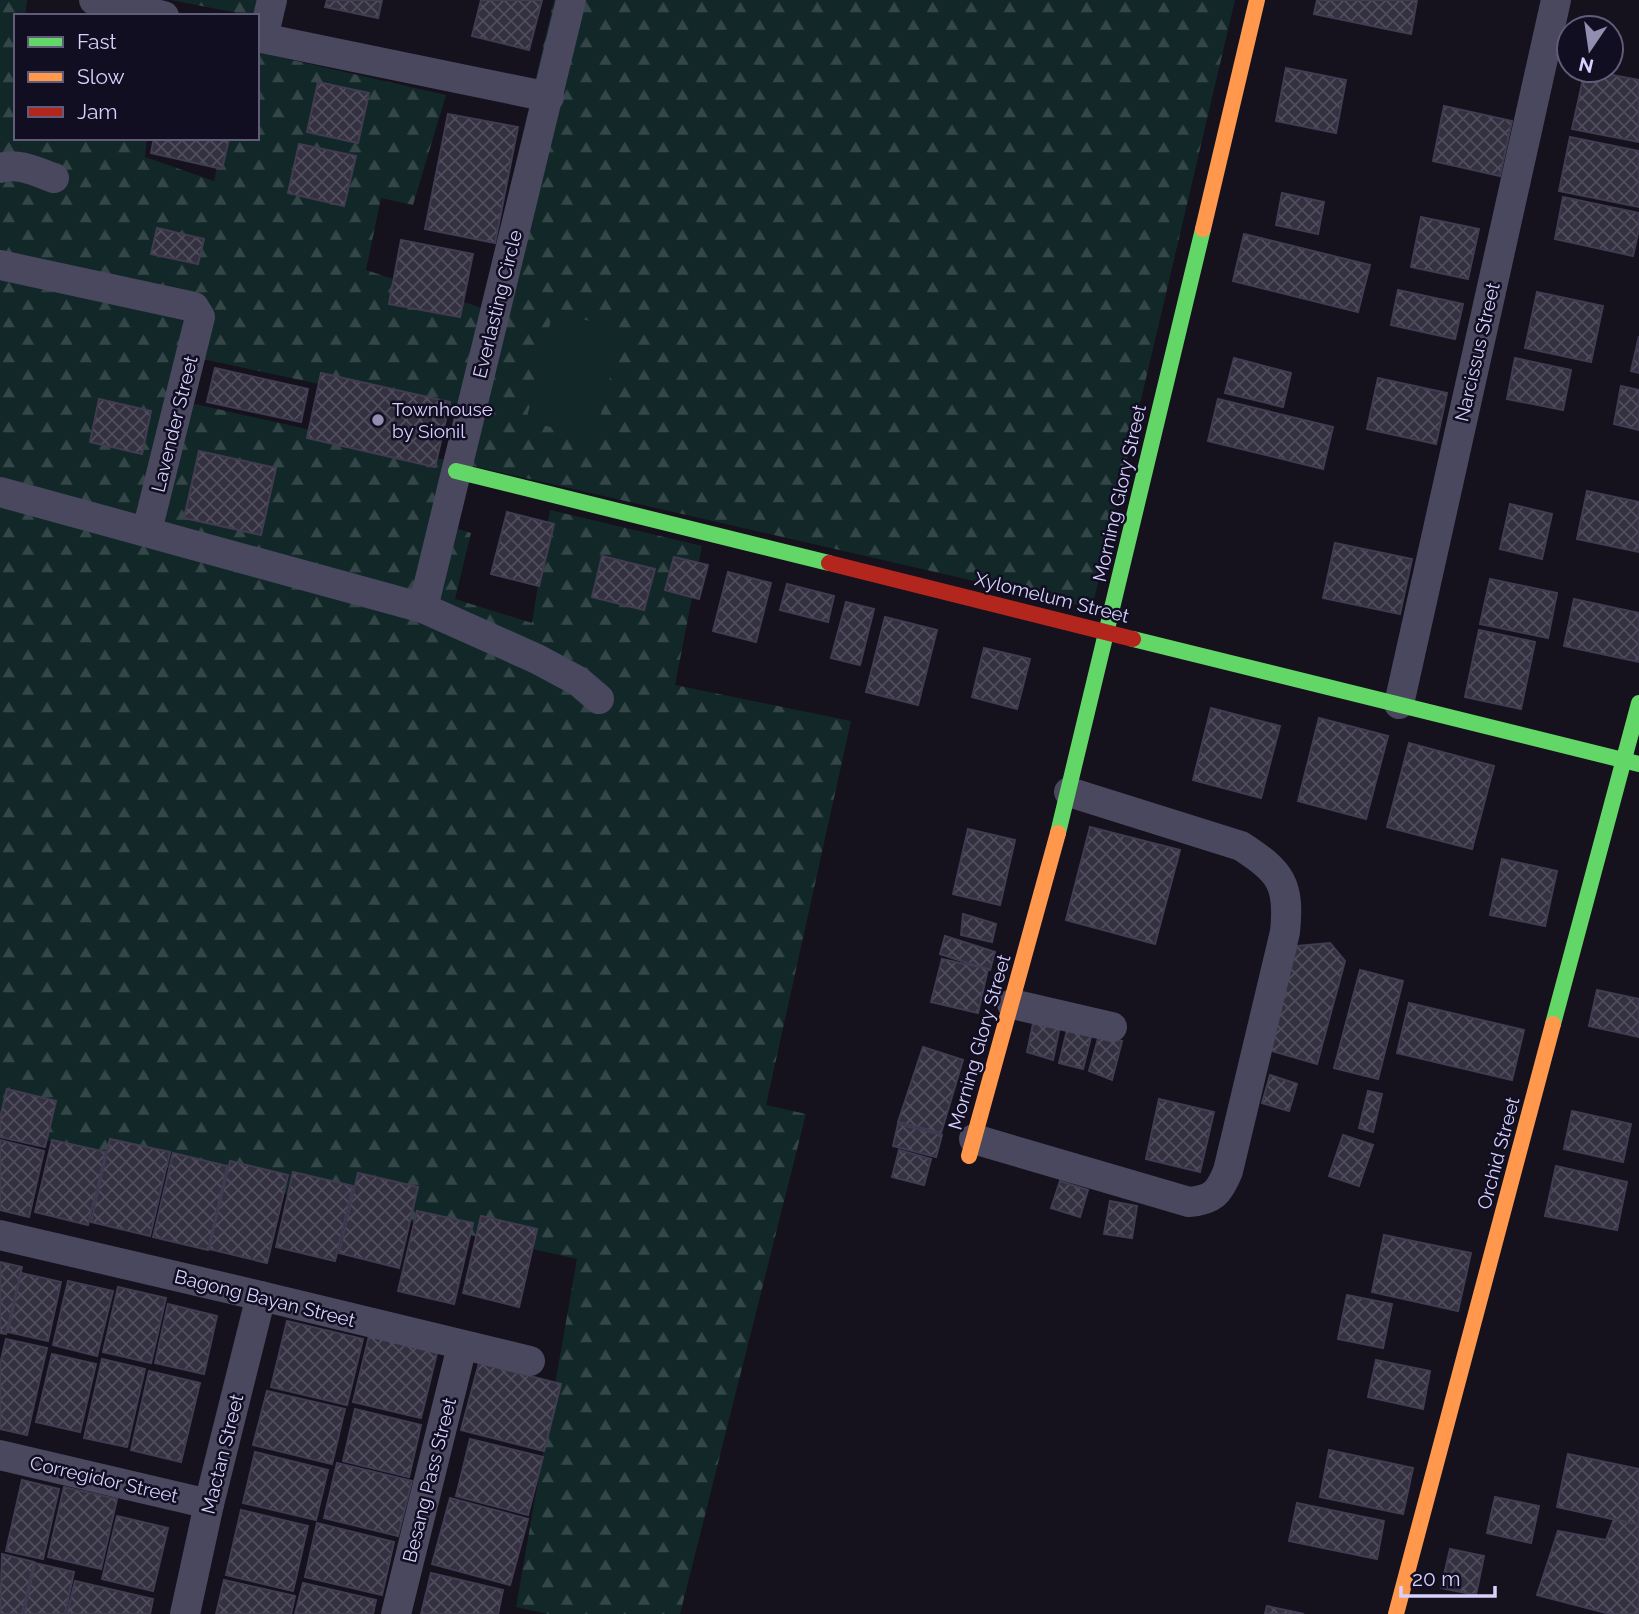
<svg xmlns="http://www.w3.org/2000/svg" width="1639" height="1614" viewBox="0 0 1639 1614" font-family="Raleway,sans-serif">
	<defs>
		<pattern id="forest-firs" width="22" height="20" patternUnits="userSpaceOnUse" patternTransform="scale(1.75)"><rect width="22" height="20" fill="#122828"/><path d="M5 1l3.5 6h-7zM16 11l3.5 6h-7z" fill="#344648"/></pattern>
		<pattern id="building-cross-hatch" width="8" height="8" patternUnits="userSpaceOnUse" patternTransform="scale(1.75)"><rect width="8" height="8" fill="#33303f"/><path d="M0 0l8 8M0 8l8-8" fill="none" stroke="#504d5c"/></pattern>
	</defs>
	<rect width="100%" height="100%" fill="#15121d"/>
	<g fill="url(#forest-firs)" fill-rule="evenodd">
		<path d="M 0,0 L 27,0 L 25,16 L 16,16 L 16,138 L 147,138 L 145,157 L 214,181 L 223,138 L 257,138 L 257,52 L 446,95 L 413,205 L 381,198 L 366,270 L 482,308 L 554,0 L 1235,0 L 1092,608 L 451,461 L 437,522 L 471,533 L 455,599 L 532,623 L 550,510 L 702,546 L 675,685 L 851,721 L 766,1105 L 806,1114 L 680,1614 L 548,1614 L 516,1607 L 577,1259 L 0,1130 ZM 179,354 L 459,414 L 450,461 L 168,398 Z"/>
		<path d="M 171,0 L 257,0 L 253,16 Z"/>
	</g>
	<path fill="#122828" d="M 553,312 L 622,329 L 595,438 L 526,421 Z"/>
	<g fill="url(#building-cross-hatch)" stroke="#413c51" stroke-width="2">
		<path d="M 327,0 L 382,0 L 378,18 L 325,7 Z"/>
		<path d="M 481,0 L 542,0 L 529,50 L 472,36 Z"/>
		<path d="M 1317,0 L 1417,0 L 1411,34 L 1314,14 Z"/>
		<path d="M 1286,68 L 1346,80 L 1336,133 L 1276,121 Z"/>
		<path d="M 1585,70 L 1639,80 L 1639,142 L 1572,129 Z"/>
		<path d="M 318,82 L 369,93 L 358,143 L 307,132 Z"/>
		<path d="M 1444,106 L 1512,121 L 1500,176 L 1433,161 Z"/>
		<path d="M 448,114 L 518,127 L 495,243 L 425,229 Z"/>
		<path d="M 1570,137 L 1639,151 L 1639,207 L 1559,191 Z"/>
		<path d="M 154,138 L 224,138 L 229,139 L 222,169 L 151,153 Z"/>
		<path d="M 299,144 L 356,156 L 344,206 L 288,193 Z"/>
		<path d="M 1282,193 L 1324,202 L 1318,234 L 1276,225 Z"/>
		<path d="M 1563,197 L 1639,213 L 1639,229 L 1633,256 L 1555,239 Z"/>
		<path d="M 1421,217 L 1479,229 L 1468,279 L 1411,267 Z"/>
		<path d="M 157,228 L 204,239 L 198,264 L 151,254 Z"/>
		<path d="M 1244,234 L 1370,265 L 1358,312 L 1233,281 Z"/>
		<path d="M 401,240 L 473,254 L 460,317 L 389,304 Z"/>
		<path d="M 1398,290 L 1463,304 L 1455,339 L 1391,325 Z"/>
		<path d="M 1537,292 L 1603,306 L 1591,362 L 1525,348 Z"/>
		<path d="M 1639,336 L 1639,373 L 1631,371 Z"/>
		<path d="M 1234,358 L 1291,373 L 1283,407 L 1225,393 Z"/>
		<path d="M 1515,358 L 1571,370 L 1563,410 L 1507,399 Z"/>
		<path d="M 215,368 L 308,389 L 301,422 L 207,402 Z"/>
		<path d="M 321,373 L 450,402 L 435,467 L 307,438 Z"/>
		<path d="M 1378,378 L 1447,393 L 1436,444 L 1367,429 Z"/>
		<path d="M 1621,386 L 1639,390 L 1639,430 L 1614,424 Z"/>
		<path d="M 99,399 L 151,411 L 142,454 L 90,442 Z"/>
		<path d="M 1218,399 L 1333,427 L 1323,469 L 1208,441 Z"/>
		<path d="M 199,451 L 276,468 L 261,535 L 184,518 Z"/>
		<path d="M 1587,491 L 1639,502 L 1639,552 L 1577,539 Z"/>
		<path d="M 1510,504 L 1552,514 L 1542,559 L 1500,549 Z"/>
		<path d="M 507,512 L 554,524 L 539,586 L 491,574 Z"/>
		<path d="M 1335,543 L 1412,559 L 1400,614 L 1323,598 Z"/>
		<path d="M 602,556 L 655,569 L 644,610 L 592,597 Z"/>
		<path d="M 674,557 L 708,565 L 699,599 L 665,590 Z"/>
		<path d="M 728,572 L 771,583 L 756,642 L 713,631 Z"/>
		<path d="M 1490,579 L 1557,593 L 1548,638 L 1480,624 Z"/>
		<path d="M 787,584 L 834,596 L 828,622 L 780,610 Z"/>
		<path d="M 1574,599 L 1639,613 L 1639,662 L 1564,646 Z"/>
		<path d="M 846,602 L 874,609 L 860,665 L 831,658 Z"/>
		<path d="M 885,617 L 937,630 L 918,705 L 866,692 Z"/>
		<path d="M 1479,630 L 1535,642 L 1521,709 L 1465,697 Z"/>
		<path d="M 984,648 L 1030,659 L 1017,709 L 972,697 Z"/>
		<path d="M 1211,708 L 1280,726 L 1261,798 L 1193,780 Z"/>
		<path d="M 1319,718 L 1388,736 L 1366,819 L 1298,801 Z"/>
		<path d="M 1409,743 L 1494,766 L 1472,849 L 1387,827 Z"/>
		<path d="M 1090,827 L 1180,850 L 1155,944 L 1066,920 Z"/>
		<path d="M 968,829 L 1015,840 L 1000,905 L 953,894 Z"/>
		<path d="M 1502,859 L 1557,871 L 1545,926 L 1490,915 Z"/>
		<path d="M 963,914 L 996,924 L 992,942 L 961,935 Z"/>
		<path d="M 945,936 L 995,952 L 990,970 L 940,954 Z"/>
		<path d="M 1330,943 L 1345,961 L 1317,1064 L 1268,1050 L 1297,946 Z"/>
		<path d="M 942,959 L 988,969 L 978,1013 L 931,1002 Z"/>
		<path d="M 1360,970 L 1403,981 L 1378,1079 L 1334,1068 Z"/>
		<path d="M 1597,990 L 1639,999 L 1639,1037 L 1589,1026 Z"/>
		<path d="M 1409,1003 L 1524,1030 L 1512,1080 L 1397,1053 Z"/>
		<path d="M 1034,1019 L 1060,1026 L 1053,1060 L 1027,1052 Z"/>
		<path d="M 1068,1026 L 1092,1033 L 1083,1069 L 1059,1063 Z"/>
		<path d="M 1099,1035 L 1122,1041 L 1112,1080 L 1089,1071 Z"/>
		<path d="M 923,1047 L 963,1060 L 941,1133 L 898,1122 Z"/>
		<path d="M 1270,1075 L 1297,1084 L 1289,1111 L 1262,1103 Z"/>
		<path d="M 7,1089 L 56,1101 L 45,1147 L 0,1137 L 0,1118 Z"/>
		<path d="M 1368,1091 L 1382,1094 L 1373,1132 L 1359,1128 Z"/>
		<path d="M 1159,1099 L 1214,1112 L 1200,1172 L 1146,1159 Z"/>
		<path d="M 1572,1111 L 1631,1124 L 1623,1162 L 1564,1149 Z"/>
		<path d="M 898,1124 L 942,1135 L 936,1157 L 893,1146 Z"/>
		<path d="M 1343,1135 L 1373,1145 L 1359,1186 L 1329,1176 Z"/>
		<path d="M 110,1139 L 170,1152 L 150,1236 L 91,1222 Z"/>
		<path d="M 0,1140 L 44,1151 L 29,1217 L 0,1210 Z"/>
		<path d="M 52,1140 L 106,1152 L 88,1225 L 35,1212 Z"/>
		<path d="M 899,1150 L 931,1159 L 924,1185 L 892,1177 Z"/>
		<path d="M 173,1153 L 227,1166 L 208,1250 L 153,1237 Z"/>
		<path d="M 230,1161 L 288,1175 L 267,1263 L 209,1249 Z"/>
		<path d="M 1556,1166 L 1627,1182 L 1617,1230 L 1545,1216 Z"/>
		<path d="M 293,1172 L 353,1186 L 335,1261 L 276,1247 Z"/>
		<path d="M 358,1173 L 418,1187 L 399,1268 L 339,1253 Z"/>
		<path d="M 1060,1181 L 1088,1190 L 1080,1217 L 1051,1208 Z"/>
		<path d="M 1110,1201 L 1137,1206 L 1132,1238 L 1104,1234 Z"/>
		<path d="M 417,1211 L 473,1223 L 454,1304 L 398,1291 Z"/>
		<path d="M 481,1216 L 537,1229 L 519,1307 L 463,1293 Z"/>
		<path d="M 1384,1235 L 1471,1253 L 1458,1311 L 1372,1292 Z"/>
		<path d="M 0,1262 L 22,1267 L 6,1334 L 0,1333 Z"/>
		<path d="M 21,1273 L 61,1282 L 48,1341 L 8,1332 Z"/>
		<path d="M 68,1281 L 113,1291 L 97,1356 L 53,1345 Z"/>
		<path d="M 118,1287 L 166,1298 L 151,1363 L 103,1352 Z"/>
		<path d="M 1347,1295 L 1392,1304 L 1383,1348 L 1338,1339 Z"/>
		<path d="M 168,1304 L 217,1316 L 204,1374 L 155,1363 Z"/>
		<path d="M 287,1321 L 363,1339 L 347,1405 L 271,1387 Z"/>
		<path d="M 370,1332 L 438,1349 L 421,1418 L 353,1402 Z"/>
		<path d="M 6,1339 L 47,1348 L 27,1435 L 0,1429 L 0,1364 Z"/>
		<path d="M 52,1354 L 96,1364 L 80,1432 L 36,1422 Z"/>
		<path d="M 102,1359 L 145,1369 L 127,1447 L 84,1438 Z"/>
		<path d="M 1376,1360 L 1430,1371 L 1423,1409 L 1368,1397 Z"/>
		<path d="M 479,1363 L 561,1384 L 544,1451 L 461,1430 Z"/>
		<path d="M 149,1371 L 200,1383 L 181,1462 L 131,1450 Z"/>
		<path d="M 267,1391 L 345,1409 L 332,1464 L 253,1445 Z"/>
		<path d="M 355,1409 L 421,1425 L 409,1477 L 343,1461 Z"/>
		<path d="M 470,1439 L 543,1457 L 528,1515 L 456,1496 Z"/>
		<path d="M 1329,1450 L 1413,1468 L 1403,1514 L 1320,1497 Z"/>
		<path d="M 255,1452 L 328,1470 L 316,1520 L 243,1503 Z"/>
		<path d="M 1568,1454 L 1639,1469 L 1639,1525 L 1557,1507 Z"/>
		<path d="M 337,1463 L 412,1481 L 398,1536 L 324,1518 Z"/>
		<path d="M 22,1480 L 59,1489 L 43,1559 L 6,1551 Z"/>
		<path d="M 64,1487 L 117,1499 L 101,1569 L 48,1557 Z"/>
		<path d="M 1495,1497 L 1539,1506 L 1531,1543 L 1487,1533 Z"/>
		<path d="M 450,1498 L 528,1519 L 510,1585 L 432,1564 Z"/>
		<path d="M 1297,1503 L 1384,1521 L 1377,1559 L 1289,1541 Z"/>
		<path d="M 241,1510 L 308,1526 L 293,1591 L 226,1575 Z"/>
		<path d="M 117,1516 L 168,1528 L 153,1591 L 102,1579 Z"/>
		<path d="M 1614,1519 L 1639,1525 L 1639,1614 L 1610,1614 L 1537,1595 L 1558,1531 L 1606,1540 Z"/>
		<path d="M 317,1523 L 394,1542 L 382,1595 L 305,1577 Z"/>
		<path d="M 1450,1549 L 1484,1556 L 1476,1595 L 1441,1588 Z"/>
		<path d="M 2,1554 L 34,1562 L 22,1614 L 0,1614 Z"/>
		<path d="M 35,1563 L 74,1572 L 65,1614 L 24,1614 Z"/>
		<path d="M 431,1573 L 503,1590 L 498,1614 L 421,1614 Z"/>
		<path d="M 224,1580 L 295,1596 L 291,1614 L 216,1614 Z"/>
		<path d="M 75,1581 L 153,1599 L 150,1614 L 67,1614 Z"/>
		<path d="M 303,1583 L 376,1600 L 373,1614 L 295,1614 Z"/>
		<path d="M 1267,1606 L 1304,1614 L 1265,1614 Z"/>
	</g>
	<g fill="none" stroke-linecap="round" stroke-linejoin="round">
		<g stroke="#49485e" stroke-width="30">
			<path d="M 94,0 L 164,16"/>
			<path d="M 257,37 L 549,97"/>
			<path d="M 263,38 L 272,0"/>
			<path d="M 0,168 C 18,162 37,172 54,178"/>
			<path d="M 0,265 L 194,307 L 200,317 L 147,531"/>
			<path d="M 0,492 L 423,608 L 537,659 L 578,681 L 599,699"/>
			<path d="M 423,608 L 571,0"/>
			<path d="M 1399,704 L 1556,0"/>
			<path d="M 1012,1004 L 1112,1027"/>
			<path d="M 974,1139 L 1189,1202 C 1213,1200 1219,1193 1228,1171 L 1285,932 C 1290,884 1281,872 1241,846 L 1069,792"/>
			<path d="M 0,1235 L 261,1296 L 530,1361"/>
			<path d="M 0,1455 L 209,1504"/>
			<path d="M 185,1614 L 209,1504 L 261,1296"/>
			<path d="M 396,1614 L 462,1346"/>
		</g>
		<g stroke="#63d668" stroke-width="16">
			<path d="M 456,471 L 829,563"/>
			<path d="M 1133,639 L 1639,764"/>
			<path d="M 1058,833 L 1203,229"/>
			<path d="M 1553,1024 L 1639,703"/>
		</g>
		<g stroke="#ff974d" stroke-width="16">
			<path d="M 1203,229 L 1257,0"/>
			<path d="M 969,1156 L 1058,833"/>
			<path d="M 1396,1614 L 1553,1024"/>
		</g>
		<path stroke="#b3261e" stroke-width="16" d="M 829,563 L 1133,639"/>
	</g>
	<circle fill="#928eaf" stroke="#120e22" stroke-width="2.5" cx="378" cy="420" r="7"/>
	<g text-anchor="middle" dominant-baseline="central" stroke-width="5" stroke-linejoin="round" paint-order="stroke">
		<g font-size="19" fill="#d6d1fd" stroke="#120e22">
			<text transform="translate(497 304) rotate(-76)">Everlasting Circle</text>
			<text transform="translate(1477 352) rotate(-77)">Narcissus Street</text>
			<text transform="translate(174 424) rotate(-76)">Lavender Street</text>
			<text transform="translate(1119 493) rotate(-77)">Morning Glory Street</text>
			<text transform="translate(1052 597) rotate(14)">Xylomelum Street</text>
			<text transform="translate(979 1042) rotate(-74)">Morning Glory Street</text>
			<text transform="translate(1498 1153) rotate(-75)">Orchid Street</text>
			<text transform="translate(265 1298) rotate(14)">Bagong Bayan Street</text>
			<text transform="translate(222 1454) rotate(-76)">Mactan Street</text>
			<text transform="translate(104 1479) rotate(13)">Corregidor Street</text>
			<text transform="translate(429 1480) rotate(-76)">Besang Pass Street</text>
		</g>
		<g font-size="19" fill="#d6d1fd" stroke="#120e22" text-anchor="start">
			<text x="392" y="409">Townhouse<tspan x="392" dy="22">by Sionil</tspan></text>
		</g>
	</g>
	<rect x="14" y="14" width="245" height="126" fill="#120e22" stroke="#605c7a" stroke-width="2"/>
	<rect x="28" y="37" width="35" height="10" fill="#63d668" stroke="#605c7a" stroke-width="2"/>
	<text x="77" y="49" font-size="21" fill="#d6d1fd">Fast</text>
	<rect x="28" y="72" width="35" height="10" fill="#ff974d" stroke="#605c7a" stroke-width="2"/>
	<text x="77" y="84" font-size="21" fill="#d6d1fd">Slow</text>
	<rect x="28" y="107" width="35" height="10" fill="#b3261e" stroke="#605c7a" stroke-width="2"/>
	<text x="77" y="119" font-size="21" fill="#d6d1fd">Jam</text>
	<g transform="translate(1590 49) rotate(193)"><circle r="33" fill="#120e22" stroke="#605c7a" stroke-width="2"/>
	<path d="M0-5L12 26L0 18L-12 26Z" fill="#928eaf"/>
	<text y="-10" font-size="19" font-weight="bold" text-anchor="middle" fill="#d6d1fd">N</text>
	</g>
	<path d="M1401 1586v10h94v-10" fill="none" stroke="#d6d1fd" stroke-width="3.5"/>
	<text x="1412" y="1586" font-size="21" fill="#d6d1fd" stroke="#120e22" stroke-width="5" paint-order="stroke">20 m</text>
</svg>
